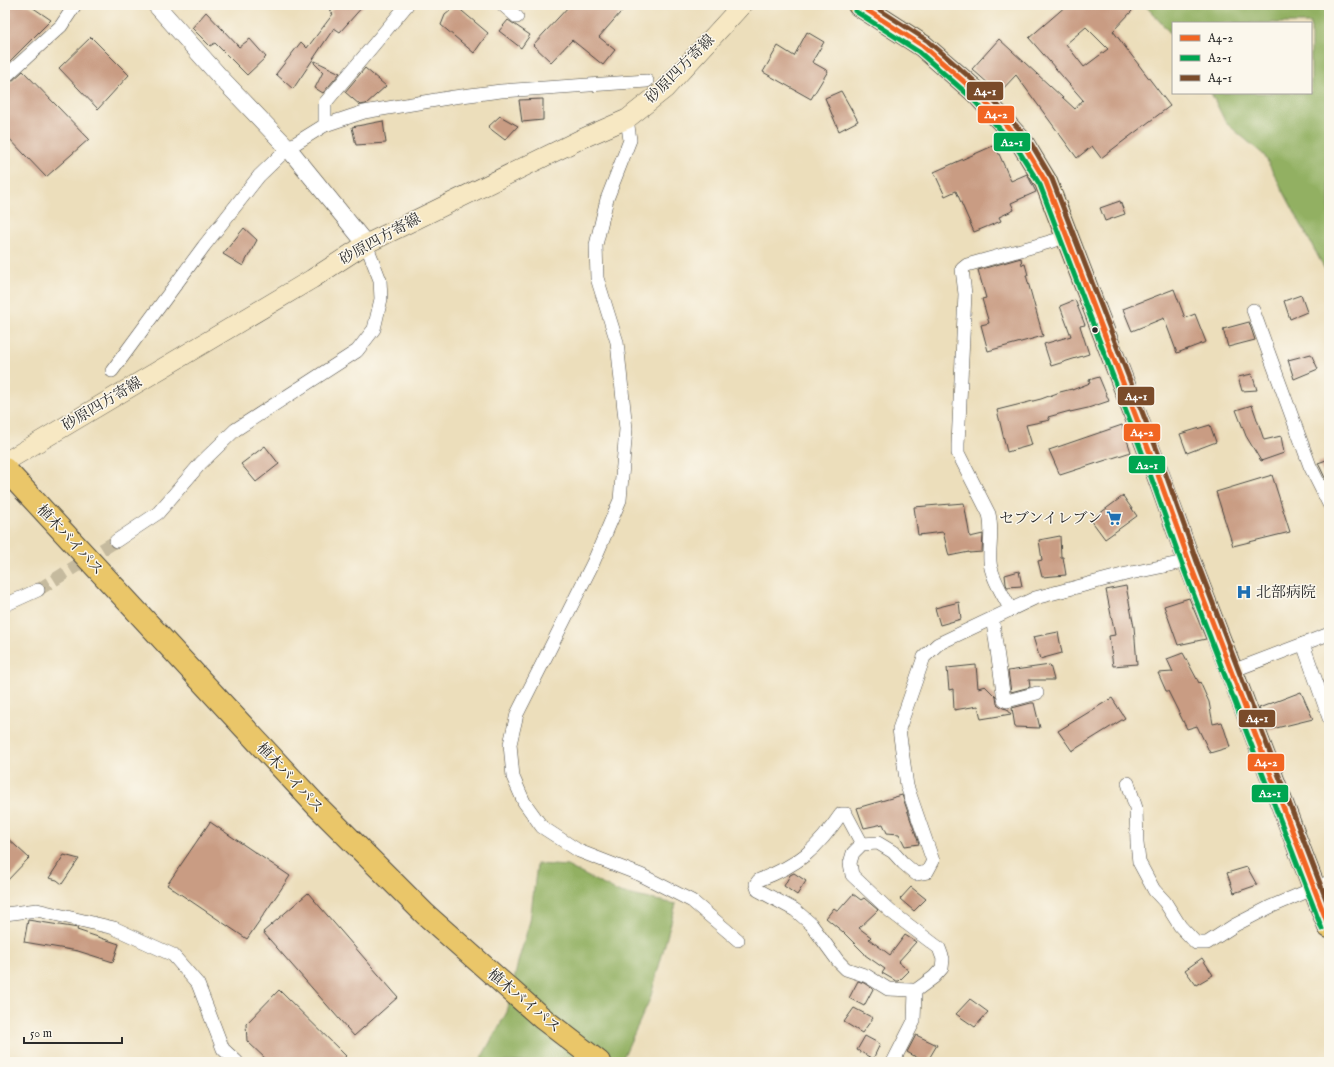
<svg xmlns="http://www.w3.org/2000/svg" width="1334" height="1067" viewBox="0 0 1334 1067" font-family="'IM FELL English','Noto Serif JP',serif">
	<rect width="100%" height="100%" fill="#fbf7ec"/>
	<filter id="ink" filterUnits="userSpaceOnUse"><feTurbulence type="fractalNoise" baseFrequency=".025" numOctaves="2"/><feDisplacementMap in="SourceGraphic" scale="8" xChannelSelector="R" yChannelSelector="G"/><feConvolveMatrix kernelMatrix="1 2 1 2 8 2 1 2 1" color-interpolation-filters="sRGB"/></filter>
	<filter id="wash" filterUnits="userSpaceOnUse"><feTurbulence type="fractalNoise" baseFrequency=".012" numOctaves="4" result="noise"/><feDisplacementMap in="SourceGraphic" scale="16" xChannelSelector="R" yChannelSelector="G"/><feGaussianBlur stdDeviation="0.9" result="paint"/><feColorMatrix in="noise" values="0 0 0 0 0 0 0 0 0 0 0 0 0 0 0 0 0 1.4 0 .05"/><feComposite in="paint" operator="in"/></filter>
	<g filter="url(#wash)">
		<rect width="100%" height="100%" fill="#ecdebb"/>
		<g fill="#92b062" stroke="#5e6e46">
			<path d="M 1145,5 L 1329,5 L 1329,277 L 1264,155 L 1226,123 L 1211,93 L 1311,93 L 1311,23 L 1173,23 L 1173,36 Z"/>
			<path d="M 537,864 L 567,866 L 620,893 L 676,904 L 650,999 L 621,1062 L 479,1062 L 507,1012 L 518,962 L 530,921 Z"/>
		</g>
		<g id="blocks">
			<g fill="#c99c83" fill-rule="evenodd">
				<path d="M 5,5 L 29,5 L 51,20 L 5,66 Z"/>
				<path d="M 336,5 L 364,5 L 340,32 L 334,28 L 293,89 L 276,74 L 301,42 L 307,48 L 333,14 L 330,12 Z"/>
				<path d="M 570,5 L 627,5 L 599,37 L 615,50 L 603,65 L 572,40 L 551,62 L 533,45 Z"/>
				<path d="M 1067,5 L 1126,5 L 1132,11 L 1113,31 L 1170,106 L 1101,158 L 1092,146 L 1077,158 L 1016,75 L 999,93 L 972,69 L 999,39 L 1075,109 L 1083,100 L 1029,38 ZM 1086,27 L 1108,49 L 1084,67 L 1066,44 Z"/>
				<path d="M 456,6 L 488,33 L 474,53 L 441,25 L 445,15 Z"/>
				<path d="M 206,12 L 239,47 L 250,39 L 266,57 L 247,75 L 215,43 L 210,46 L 192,28 Z"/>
				<path d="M 508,20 L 530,35 L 521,48 L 499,31 Z"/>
				<path d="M 807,32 L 824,42 L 812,62 L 828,71 L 811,99 L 763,72 L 778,46 L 794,56 Z"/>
				<path d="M 91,37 L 129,75 L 98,109 L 59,68 Z"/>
				<path d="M 315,61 L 340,73 L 323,93 L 315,88 L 323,72 L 314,63 Z"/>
				<path d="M 365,68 L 386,86 L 366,104 L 360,105 L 345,92 Z"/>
				<path d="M 23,71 L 89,139 L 46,177 L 5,134 L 5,85 L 10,83 Z"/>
				<path d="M 841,91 L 858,121 L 839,131 L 825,98 Z"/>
				<path d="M 543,99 L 543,120 L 522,122 L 519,100 Z"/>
				<path d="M 500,116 L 518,126 L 505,140 L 488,127 Z"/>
				<path d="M 383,121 L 386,143 L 356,145 L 352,127 Z"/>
				<path d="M 995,145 L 1011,181 L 1027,174 L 1036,192 L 1011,203 L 1014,210 L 999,217 L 1001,221 L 974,232 L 956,191 L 945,196 L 934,172 Z"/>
				<path d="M 1120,201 L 1125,214 L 1105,221 L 1100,208 Z"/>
				<path d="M 244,228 L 257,240 L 243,266 L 223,254 Z"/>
				<path d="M 1021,258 L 1022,265 L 1025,264 L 1028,275 L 1026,275 L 1043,336 L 988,351 L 981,325 L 989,323 L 982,299 L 986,298 L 978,270 Z"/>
				<path d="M 1174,289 L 1185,318 L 1195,314 L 1206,342 L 1177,353 L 1164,318 L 1132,331 L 1123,309 Z"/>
				<path d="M 1301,295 L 1307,312 L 1290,319 L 1284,301 Z"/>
				<path d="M 1075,300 L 1085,325 L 1080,326 L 1089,354 L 1051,366 L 1044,344 L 1071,336 L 1060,306 Z"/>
				<path d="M 1249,322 L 1255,340 L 1228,347 L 1223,329 Z"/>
				<path d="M 1311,354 L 1318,369 L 1294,379 L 1288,360 Z"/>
				<path d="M 1252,374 L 1257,390 L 1242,391 L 1238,377 Z"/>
				<path d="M 1099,377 L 1109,401 L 1088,408 L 1070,412 L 1070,411 L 1048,417 L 1050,420 L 1026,425 L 1032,445 L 1007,452 L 997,410 L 1041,399 L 1060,392 L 1072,389 L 1072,390 L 1090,383 L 1089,380 Z"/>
				<path d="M 1252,405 L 1264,440 L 1281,436 L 1284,453 L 1261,461 L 1246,436 L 1236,410 Z"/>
				<path d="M 1122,425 L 1131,452 L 1060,475 L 1049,450 Z"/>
				<path d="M 1210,425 L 1216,442 L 1187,453 L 1180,434 Z"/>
				<path d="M 265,446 L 279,464 L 256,482 L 241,464 Z"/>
				<path d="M 1329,459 L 1329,486 L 1318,463 Z"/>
				<path d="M 1272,475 L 1290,532 L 1233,546 L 1216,492 Z"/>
				<path d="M 1123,496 L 1137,516 L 1105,539 L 1091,520 Z"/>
				<path d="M 964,503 L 970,537 L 983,534 L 982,552 L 969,553 L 969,552 L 949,556 L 943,532 L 918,535 L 914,507 Z"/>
				<path d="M 1060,536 L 1061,557 L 1063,557 L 1066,575 L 1042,577 L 1038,561 L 1042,560 L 1039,540 Z"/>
				<path d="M 1019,571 L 1022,586 L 1007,587 L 1006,584 L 1005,575 Z"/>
				<path d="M 1126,586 L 1134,627 L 1137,664 L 1113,666 L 1109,636 L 1115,635 L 1106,590 Z"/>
				<path d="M 1189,598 L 1206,639 L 1178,645 L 1164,606 Z"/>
				<path d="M 959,602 L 961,619 L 940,625 L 935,608 Z"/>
				<path d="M 1058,632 L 1062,653 L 1040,659 L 1033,637 Z"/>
				<path d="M 1183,653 L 1199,683 L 1200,682 L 1209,702 L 1213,724 L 1222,722 L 1230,747 L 1210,753 L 1197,726 L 1187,729 L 1168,691 L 1166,691 L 1158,673 L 1173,672 L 1167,659 Z"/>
				<path d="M 976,665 L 978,688 L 985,686 L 996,697 L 997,704 L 1003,708 L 1007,709 L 1011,714 L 981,719 L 978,706 L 954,710 L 953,689 L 949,690 L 947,668 Z"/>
				<path d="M 1050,665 L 1054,680 L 1029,680 L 1030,687 L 1011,692 L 1008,671 Z"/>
				<path d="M 1301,692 L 1313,719 L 1268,730 L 1259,708 Z"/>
				<path d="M 1112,698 L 1125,718 L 1072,751 L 1058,731 Z"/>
				<path d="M 1031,703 L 1034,703 L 1040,728 L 1015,727 L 1012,708 Z"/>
				<path d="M 902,795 L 919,844 L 905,846 L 899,834 L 887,833 L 883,824 L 864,828 L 857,808 Z"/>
				<path d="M 210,822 L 290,876 L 247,939 L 167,885 Z"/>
				<path d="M 5,836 L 29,858 L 5,883 Z"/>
				<path d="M 64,855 L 79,859 L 62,884 L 57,880 L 49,878 Z"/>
				<path d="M 1247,867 L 1257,885 L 1234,893 L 1227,873 Z"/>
				<path d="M 794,873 L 806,881 L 797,895 L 784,886 L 790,875 Z"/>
				<path d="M 911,887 L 926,899 L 914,911 L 900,899 Z"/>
				<path d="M 308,893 L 398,997 L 354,1036 L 263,932 Z"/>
				<path d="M 853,894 L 861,900 L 864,898 L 878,910 L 859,928 L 871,937 L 869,939 L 890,955 L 905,935 L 916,942 L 898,962 L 909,971 L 899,981 L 896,981 L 882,973 L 885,969 L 865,955 L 865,954 L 843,932 L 826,918 L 834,908 L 838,911 Z"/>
				<path d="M 28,920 L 78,928 L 77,930 L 119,944 L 113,962 L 78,951 L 24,942 Z"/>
				<path d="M 1202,958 L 1213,975 L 1196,985 L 1185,970 Z"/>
				<path d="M 858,981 L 864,983 L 873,989 L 864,1006 L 849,998 Z"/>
				<path d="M 279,990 L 346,1056 L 340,1062 L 269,1062 L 247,1041 L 246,1024 Z"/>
				<path d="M 970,999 L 988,1012 L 975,1027 L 956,1014 Z"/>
				<path d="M 854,1008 L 873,1018 L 862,1033 L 844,1022 Z"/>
				<path d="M 916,1035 L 937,1045 L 927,1062 L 925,1062 L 907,1052 Z"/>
				<path d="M 865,1036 L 880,1044 L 873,1059 L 857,1050 Z"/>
			</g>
		</g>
	</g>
	<g filter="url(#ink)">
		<use href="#blocks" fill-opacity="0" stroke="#484641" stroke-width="1"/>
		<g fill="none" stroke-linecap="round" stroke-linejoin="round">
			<path stroke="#c5ba9e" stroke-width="13" stroke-dasharray="13 6" stroke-linecap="butt" d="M 38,590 L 116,541"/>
			<g stroke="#484641" stroke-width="14">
				<g id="minor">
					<path d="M 503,5 L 517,17"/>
					<path d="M 5,77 L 61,26 L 75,5"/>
					<path d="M 627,119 L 630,140 L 607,199 L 596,245 L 597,278 L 617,342 L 626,429 L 620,500 L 593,563 L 517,714 L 510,744 L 513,777 L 524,802 L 542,827 L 579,851 L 641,875 L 692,901 L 738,940"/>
					<path d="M 325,125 L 364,112 L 454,97 L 501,91 L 647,81"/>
					<path d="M 1253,310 L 1310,466 L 1329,504"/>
					<path d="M 112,371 L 204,246 L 259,176 L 288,148 L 325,125 L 325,103 L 407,5"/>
					<path d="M 116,541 L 158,513 L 201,463 L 235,430 L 357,351 L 374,329 L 381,299 L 380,280 L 366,244"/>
					<path d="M 5,605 L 38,590"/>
					<path d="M 1011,610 C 1004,597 990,575 990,561 C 989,546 993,530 989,514 L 958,453 L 958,444 L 965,294 L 962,269 L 967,265 L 1067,237"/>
					<path d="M 992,619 L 993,623 L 1004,699 L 1007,701 L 1037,693"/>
					<path d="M 1303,644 L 1329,634"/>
					<path d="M 1232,671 L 1303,644 L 1329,718"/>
					<path d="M 1128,783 L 1136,808 L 1137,843 L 1139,862 L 1154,890 L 1165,902 L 1180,926 L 1196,943 L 1207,943 L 1235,925 L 1270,907 L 1329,882"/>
					<path d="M 862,844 L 846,814 L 841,814 C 817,849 799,865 759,880 L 756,884 L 758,890 L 795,910 L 811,924 L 838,961 L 846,969 L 867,976 L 888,989 L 912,990 L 915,991"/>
					<path d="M 5,914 L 37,910 L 114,928 L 173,955 L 198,984 L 223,1049 L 237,1062"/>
					<path d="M 893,1062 L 914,1021 L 915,991 L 934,977 L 942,968 L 943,959 L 939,948 L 890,911 L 852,875 L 850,863 L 853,853 L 862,844 L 878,843 L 893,852 L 903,863 L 916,874 L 927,872 L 933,861 L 907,786 L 899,729 L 924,657 L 938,644 L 1035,598 L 1126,574 L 1189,561"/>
				</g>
			</g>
			<g stroke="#484641" stroke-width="18">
				<path id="tertiary" d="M 156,5 L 221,78 L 288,148 L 366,244"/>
			</g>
			<g stroke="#484641" stroke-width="20">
				<path id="secondary" d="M 5,462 L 312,279 L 366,244 L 581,139 L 627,119 L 665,89 L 742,5"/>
			</g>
			<g stroke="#484641" stroke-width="24">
				<g id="trunk">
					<path d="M 859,5 L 923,46 L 977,93 L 1023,144 L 1046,182 L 1153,461 L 1189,561 L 1223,649 L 1329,927"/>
					<path d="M 5,469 L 317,806 L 425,914 L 542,1018 L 599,1062"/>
				</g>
			</g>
			<use href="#minor" stroke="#fff" stroke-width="13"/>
			<use href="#tertiary" stroke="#fff" stroke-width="17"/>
			<use href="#secondary" stroke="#f7e8c3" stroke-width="19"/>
			<use href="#trunk" stroke="#eac669" stroke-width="22"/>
			<g stroke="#fbf7ec" stroke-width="8">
				<path id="bus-1" d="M 859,5 L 923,46 L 977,93 L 1023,144 L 1046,182 L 1153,461 L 1189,561 L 1329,927"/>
			</g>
			<g stroke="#fbf7ec" stroke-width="8">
				<path id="bus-2" d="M 855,11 L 919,52 L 972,98 L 1017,148 L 1040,185 L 1146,463 L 1182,564 L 1322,929"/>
			</g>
			<g stroke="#fbf7ec" stroke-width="8">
				<path id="bus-3" d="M 872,5 L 928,41 L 982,88 L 1029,140 L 1052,179 L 1160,458 L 1196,559 L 1329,907"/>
			</g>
			<use href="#bus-1" stroke="#f26522" stroke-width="5"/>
			<use href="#bus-2" stroke="#00a651" stroke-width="5"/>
			<use href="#bus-3" stroke="#7a4b2a" stroke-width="5"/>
		</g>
	</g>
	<defs>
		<g id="supermarket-bare" transform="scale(1.2)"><path d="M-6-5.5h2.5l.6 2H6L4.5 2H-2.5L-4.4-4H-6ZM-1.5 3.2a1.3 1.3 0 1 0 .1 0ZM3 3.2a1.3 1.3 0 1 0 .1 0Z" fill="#1f6fb2" stroke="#fbf7ec" stroke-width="2.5" paint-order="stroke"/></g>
		<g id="hospital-bare" transform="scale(1.2)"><path d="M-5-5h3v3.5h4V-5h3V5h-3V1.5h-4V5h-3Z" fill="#1f6fb2" stroke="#fbf7ec" stroke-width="2.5" paint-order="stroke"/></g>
	</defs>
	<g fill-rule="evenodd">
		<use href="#supermarket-bare" x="1114" y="518"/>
		<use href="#hospital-bare" x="1244" y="592"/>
	</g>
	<circle fill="#2b2b2b" stroke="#fbf7ec" stroke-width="1.5" cx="1095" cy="330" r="3.5"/>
	<g text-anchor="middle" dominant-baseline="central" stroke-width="3" stroke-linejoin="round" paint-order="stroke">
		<g font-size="15" fill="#2b2b2b" stroke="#fbf7ec">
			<text transform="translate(680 69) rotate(-45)">砂原四方寄線</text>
			<text transform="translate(380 239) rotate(-29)">砂原四方寄線</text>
			<text transform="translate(102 404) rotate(-31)">砂原四方寄線</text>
			<text transform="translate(70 540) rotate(47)">植木バイパス</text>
			<text transform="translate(290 778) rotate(47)">植木バイパス</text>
			<text transform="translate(524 1001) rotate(40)">植木バイパス</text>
		</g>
		<g font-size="15" fill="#2b2b2b" stroke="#fbf7ec" text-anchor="end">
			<text x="1102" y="518">セブンイレブン</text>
			<text x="1256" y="592" text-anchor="start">北部病院</text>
		</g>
	</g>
	<g stroke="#fbf7ec" stroke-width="1.5">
		<rect x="966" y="81" width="38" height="20" rx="4" fill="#7a4b2a"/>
		<rect x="977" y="105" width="38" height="19" rx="4" fill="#f26522"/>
		<rect x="993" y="132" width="38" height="20" rx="4" fill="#00a651"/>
		<rect x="1117" y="386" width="38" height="20" rx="4" fill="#7a4b2a"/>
		<rect x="1123" y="423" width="38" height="19" rx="4" fill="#f26522"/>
		<rect x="1128" y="455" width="38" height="19" rx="4" fill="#00a651"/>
		<rect x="1238" y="709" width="38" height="19" rx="4" fill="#7a4b2a"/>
		<rect x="1247" y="753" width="38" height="19" rx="4" fill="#f26522"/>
		<rect x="1251" y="784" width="38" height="19" rx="4" fill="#00a651"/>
	</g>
	<g font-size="11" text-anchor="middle" font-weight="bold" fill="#fff">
		<text x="985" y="95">A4-1</text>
		<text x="996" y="118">A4-2</text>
		<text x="1012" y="146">A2-1</text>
		<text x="1136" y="400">A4-1</text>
		<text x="1142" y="436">A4-2</text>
		<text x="1147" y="469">A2-1</text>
		<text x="1257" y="722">A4-1</text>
		<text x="1266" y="766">A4-2</text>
		<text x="1270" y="797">A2-1</text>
	</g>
	<rect width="1334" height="1067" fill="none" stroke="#fbf7ec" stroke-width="20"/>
	<rect x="1172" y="22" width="140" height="72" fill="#fbf7ec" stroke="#a8a59f"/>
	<rect x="1180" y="35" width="20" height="6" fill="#f26522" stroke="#a8a59f"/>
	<text x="1208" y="42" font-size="12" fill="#2b2b2b">A4-2</text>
	<rect x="1180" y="55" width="20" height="6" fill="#00a651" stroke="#a8a59f"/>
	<text x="1208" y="62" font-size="12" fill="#2b2b2b">A2-1</text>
	<rect x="1180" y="75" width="20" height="6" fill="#7a4b2a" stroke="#a8a59f"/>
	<text x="1208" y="82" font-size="12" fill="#2b2b2b">A4-1</text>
	<path d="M24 1037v6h98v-6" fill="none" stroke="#2b2b2b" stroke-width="2"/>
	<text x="30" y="1037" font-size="12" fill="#2b2b2b" stroke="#fbf7ec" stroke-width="3" paint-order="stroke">50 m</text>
</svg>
